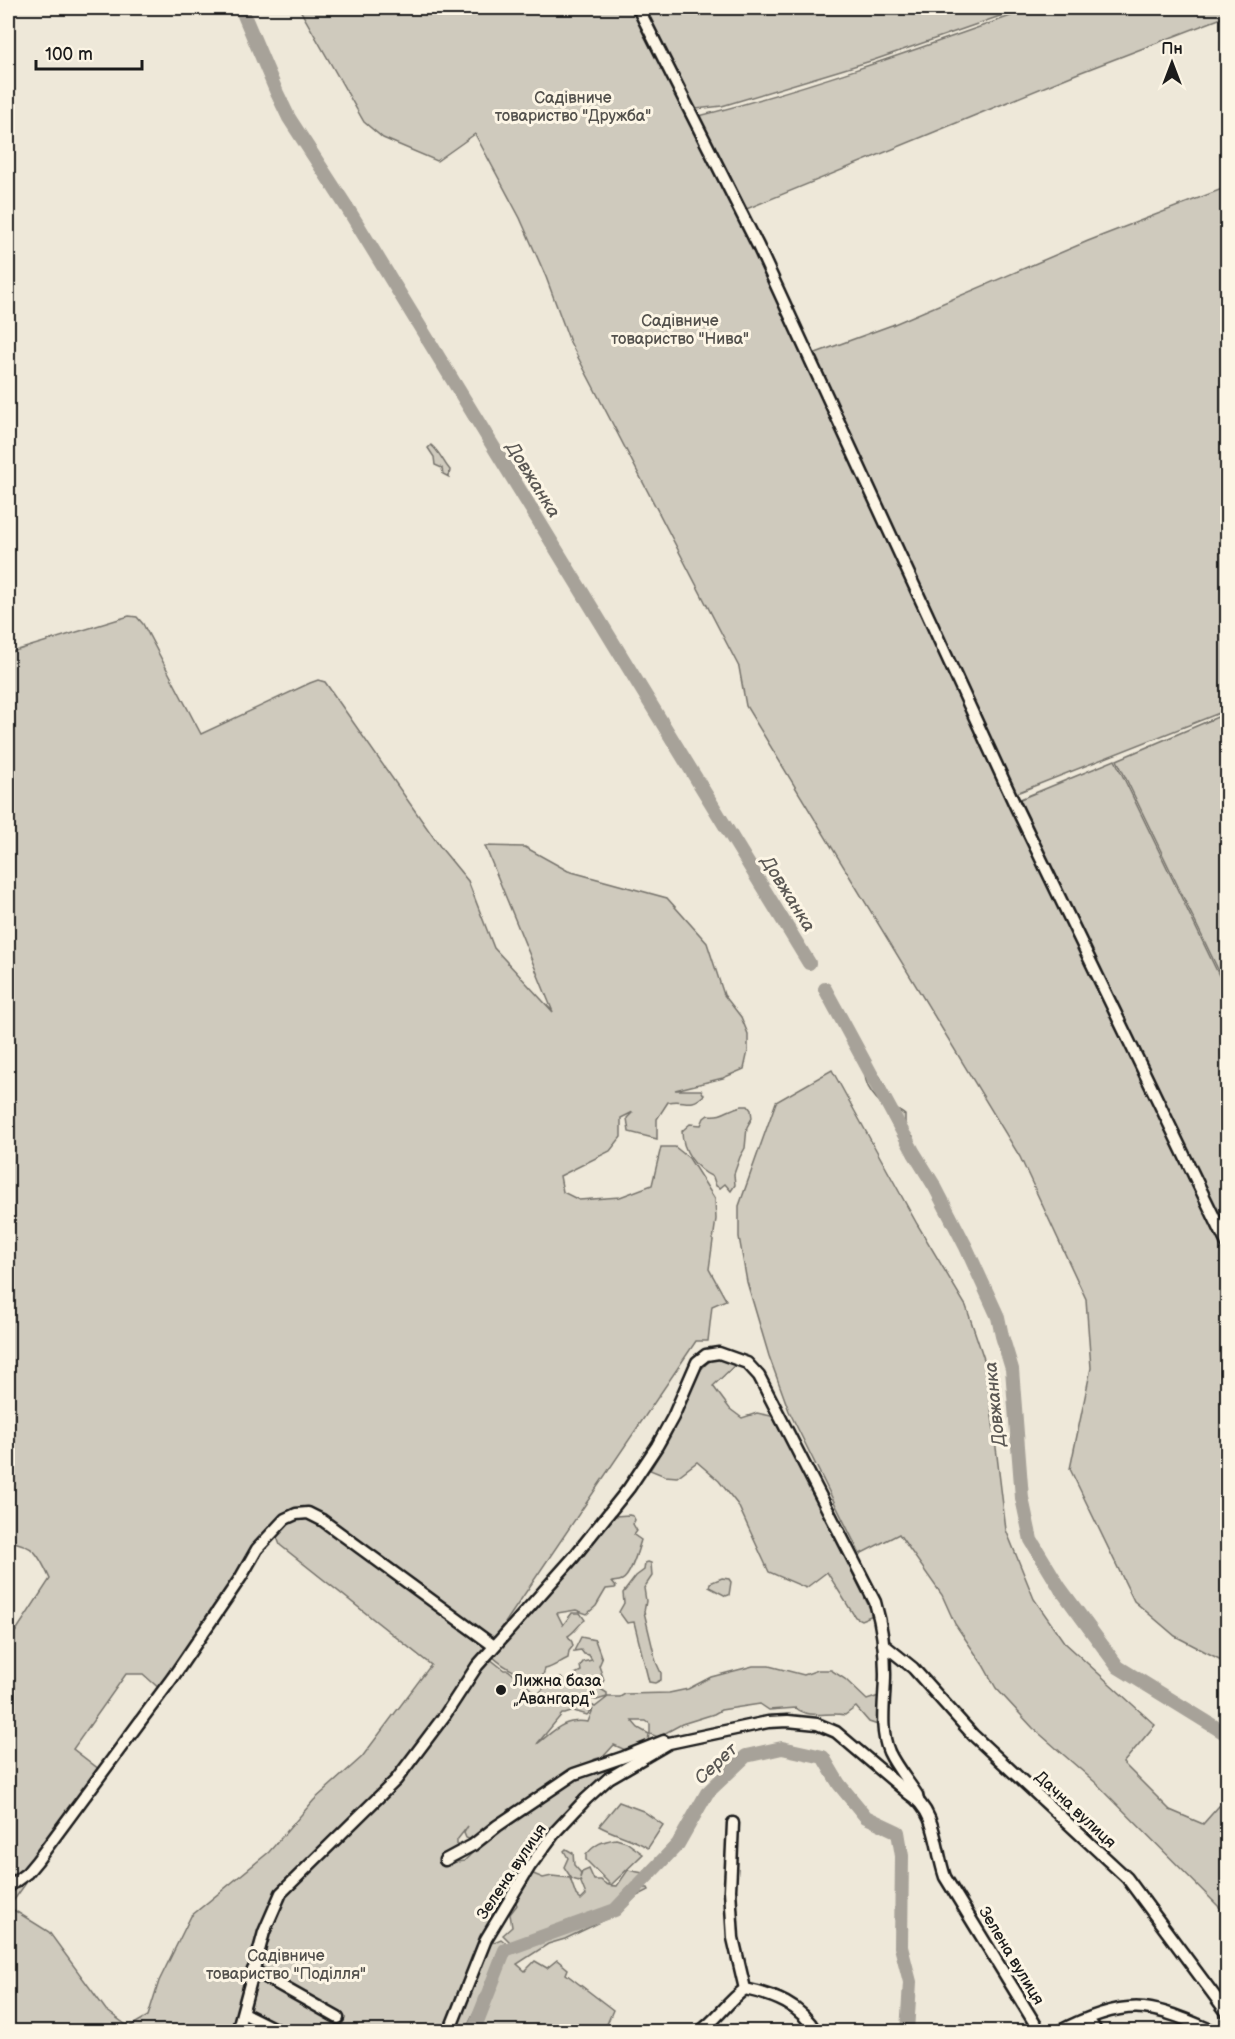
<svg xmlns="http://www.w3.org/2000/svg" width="1235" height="2039" viewBox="0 0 1235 2039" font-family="'Balsamiq Sans',sans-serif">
	<rect width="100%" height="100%" fill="#eee8d9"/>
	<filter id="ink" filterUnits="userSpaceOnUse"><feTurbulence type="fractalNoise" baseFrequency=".0167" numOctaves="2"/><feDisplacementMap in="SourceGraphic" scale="12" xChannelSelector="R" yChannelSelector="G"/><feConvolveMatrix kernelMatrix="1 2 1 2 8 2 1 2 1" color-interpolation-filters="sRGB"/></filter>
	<g filter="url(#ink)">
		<g fill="#cfcabd" stroke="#76736c" stroke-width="1.5" fill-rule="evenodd">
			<path d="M 299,8 L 633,8 L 722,178 L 1227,1248 L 1227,1663 L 1175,1636 L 1134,1601 L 1070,1469 L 1091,1368 L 1086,1299 L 1020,1157 L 746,706 L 739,667 L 570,342 L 546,277 L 520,218 L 475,134 L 437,161 L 383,138 L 364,122 Z"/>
			<path d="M 642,8 L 1023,8 L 874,60 L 722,106 L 696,109 Z"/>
			<path d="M 1033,8 L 1227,8 L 1227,16 L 1076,74 L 744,210 L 699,116 C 813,87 923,47 1033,8 Z"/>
			<path d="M 1227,187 L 1227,710 L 1014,794 L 813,354 L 892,325 L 1088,241 Z"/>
			<path d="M 431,445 C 441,453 442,461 450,470 L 449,477 L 443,474 L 442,468 L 435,465 L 434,457 L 428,448 Z"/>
			<path d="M 129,616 L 137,617 L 143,624 L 201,734 L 310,683 L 318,680 L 325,682 L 441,848 L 468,881 L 494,948 L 553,1012 L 485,846 L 525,847 L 568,871 L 667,898 L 707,943 L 724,995 L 741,1017 L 748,1034 L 748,1051 L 744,1069 L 723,1078 L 675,1090 L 701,1090 L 704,1095 C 690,1109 684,1098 668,1102 L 657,1119 L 657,1139 L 629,1132 L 627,1118 L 633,1112 L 621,1118 L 621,1137 L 610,1151 L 560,1176 L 563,1192 L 579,1200 L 620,1197 L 652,1185 L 661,1147 L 675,1147 L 689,1158 L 715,1199 L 716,1219 L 709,1269 L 726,1300 L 712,1306 L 708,1341 L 696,1341 L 484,1654 L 504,1670 L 508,1670 L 550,1705 L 540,1692 L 543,1689 L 542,1681 C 549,1677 555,1681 561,1678 L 566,1682 L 574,1683 L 575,1674 L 581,1671 L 580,1666 L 583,1662 L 592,1660 L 589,1655 L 584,1654 L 581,1650 L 574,1651 L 581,1637 L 595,1640 L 602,1659 L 599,1666 L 604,1680 L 599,1688 L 607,1693 L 607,1697 L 597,1700 L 583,1697 L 581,1699 L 595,1707 L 608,1697 L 620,1697 L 625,1694 L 669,1693 L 688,1689 L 711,1677 L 753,1666 L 769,1666 L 804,1675 L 818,1670 L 831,1670 L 845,1679 L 867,1700 L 879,1696 L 886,1707 L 884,1716 L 878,1725 L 869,1722 L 856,1707 L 845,1715 C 828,1711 811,1720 796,1708 L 769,1710 L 760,1704 L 721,1710 L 714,1714 L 682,1724 L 658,1737 L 650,1734 L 650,1724 L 646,1721 L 632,1721 L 638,1728 L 649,1734 L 648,1742 L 632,1753 L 614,1745 L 603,1757 L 595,1759 L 583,1768 L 570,1772 L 481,1835 L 471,1840 L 466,1838 L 464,1833 L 468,1826 L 457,1840 L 457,1862 L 464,1861 C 479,1847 492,1831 507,1818 C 525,1802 581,1767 604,1770 L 605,1773 L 601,1781 L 581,1795 L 559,1823 L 533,1835 L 470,1968 L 447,2031 L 8,2031 L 8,1643 L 50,1579 C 39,1555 35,1545 8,1541 L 8,653 ZM 275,1532 L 280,1545 L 431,1665 L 362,1757 L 314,1800 L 269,1852 L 191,1916 L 159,1981 L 148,2016 L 129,2027 L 106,2010 L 49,1932 L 9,1907 L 104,1773 L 73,1749 L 126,1674 L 143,1674 L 162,1691 ZM 470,1673 L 424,1745 L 407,1762 ZM 593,1709 L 588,1722 C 563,1718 554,1731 537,1744 L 562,1714 L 565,1714 L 574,1711 L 587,1715 Z"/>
			<path d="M 1227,713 L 1227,988 L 1117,760 Z"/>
			<path d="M 1115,760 L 1227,992 L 1227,1234 L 1018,800 Z"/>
			<path d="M 866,1068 C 884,1069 885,1094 893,1106 C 895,1109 901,1112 905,1115 L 905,1129 L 913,1136 L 912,1141 L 907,1141 L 901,1129 L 892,1125 L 890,1120 L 891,1110 C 878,1103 861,1085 866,1068 Z"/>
			<path d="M 832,1070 L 917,1224 L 966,1306 L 986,1365 L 1006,1530 L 1034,1599 L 1064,1642 L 1155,1725 L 1123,1763 L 1170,1810 L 1203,1824 L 1219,1806 L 1227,1811 L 1227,1915 L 1096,1783 L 1033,1728 L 996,1688 L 983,1665 L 955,1624 L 942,1595 L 899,1534 L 860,1554 L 789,1411 L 769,1356 L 747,1282 L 739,1237 L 739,1206 L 776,1102 Z"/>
			<path d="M 742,1106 L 748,1106 L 751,1110 L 752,1118 L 747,1127 L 745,1148 L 740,1157 L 734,1174 L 735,1185 L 731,1191 L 725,1184 L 720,1188 L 716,1186 L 713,1177 C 695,1169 682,1150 682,1131 L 690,1124 L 701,1125 L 704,1118 L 708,1115 C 724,1117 727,1109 742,1106 Z"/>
			<path d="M 713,1359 L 728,1360 L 737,1363 L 713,1386 L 730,1409 L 742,1418 L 757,1413 L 771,1416 L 779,1421 L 873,1615 L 861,1620 L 855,1617 L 827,1572 L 806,1588 L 769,1572 L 738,1505 L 719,1481 L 697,1462 L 677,1477 L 665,1476 L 650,1470 C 657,1459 664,1448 670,1437 C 681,1413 690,1372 713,1359 Z"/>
			<path d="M 629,1515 L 633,1516 L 635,1520 L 633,1524 L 637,1531 L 634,1535 L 641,1540 C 638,1549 631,1576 622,1580 C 618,1582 615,1581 612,1582 L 616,1587 L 615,1588 L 606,1589 L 596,1606 L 587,1614 L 576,1610 L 557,1613 L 563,1625 L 572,1613 L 580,1613 L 585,1620 C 578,1625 575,1632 568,1636 L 572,1642 L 573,1646 L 569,1651 L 568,1658 C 559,1662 554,1667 545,1669 L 542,1678 L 535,1685 C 528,1683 525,1678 519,1674 C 508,1668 496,1662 488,1651 L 607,1523 L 615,1516 Z"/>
			<path d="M 648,1562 L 651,1563 L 652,1576 L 644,1588 L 646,1601 L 644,1612 L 656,1662 L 661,1673 L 661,1680 L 655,1683 L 649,1682 L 634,1622 L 627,1623 L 619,1612 L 624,1603 L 623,1593 L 636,1576 L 644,1570 L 645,1563 Z"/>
			<path d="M 722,1578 L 729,1579 L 731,1582 L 729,1595 L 726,1596 L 709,1587 L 710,1583 Z"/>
			<path d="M 619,1802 L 643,1811 L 663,1825 L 648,1848 C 633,1838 615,1835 599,1826 Z"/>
			<path d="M 616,1839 L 626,1842 L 643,1854 L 611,1885 L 586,1860 L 586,1855 C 595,1844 602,1841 616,1839 Z"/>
			<path d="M 566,1849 L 573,1853 L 574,1865 L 581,1873 L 580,1878 L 582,1872 L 589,1869 L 594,1880 L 601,1880 C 605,1885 611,1886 617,1886 L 628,1870 L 643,1873 L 644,1876 C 628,1900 612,1908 585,1917 C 580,1918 575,1918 571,1920 C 550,1928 532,1937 510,1942 L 503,1935 L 512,1927 L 510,1914 L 517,1905 L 514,1897 L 531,1873 L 543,1878 L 552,1876 L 570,1878 L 576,1895 L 581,1900 L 586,1895 L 580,1880 L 579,1881 L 572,1879 L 564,1867 L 568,1858 L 564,1851 Z"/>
			<path d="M 640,1888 L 648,1888 L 649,1890 L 637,1896 L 619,1913 L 565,1939 L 548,1944 L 517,1964 L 525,1971 L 535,1961 L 547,1968 L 557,1960 L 568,1969 L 566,1974 L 613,2010 L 604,2031 L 472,2031 L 475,2022 L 499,1963 C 514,1943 542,1938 564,1930 C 572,1927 578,1923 585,1920 C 609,1909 621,1908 640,1888 Z"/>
			<path d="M 501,1939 L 506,1943 L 497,1954 L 496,1968 L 468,2025 L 467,2031 L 452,2032 L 489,1944 Z"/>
		</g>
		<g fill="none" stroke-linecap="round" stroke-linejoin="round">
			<g stroke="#a7a299" stroke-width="14">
				<path d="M 241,8 L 277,93 L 289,118 L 348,209 L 809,963"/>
				<path d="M 825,989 L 914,1153 L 935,1187 L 966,1247 L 998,1317 L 1002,1336 L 1012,1369 L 1022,1498 L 1031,1540 L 1060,1588 L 1118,1667 L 1228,1735"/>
				<path d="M 473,2032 L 505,1950 L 615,1910 L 678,1844 L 707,1793 L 746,1756 L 782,1748 L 823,1757 L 839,1784 L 866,1817 L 898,1832 L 902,1856 L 901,1947 L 910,1982 L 907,2032"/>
			</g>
			<g stroke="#1c1c1c" stroke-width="15">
				<g id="minor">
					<path d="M 638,8 L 758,246 L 1015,805 L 1228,1246"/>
					<path d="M 883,1644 L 913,1668 L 973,1735 L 1127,1878 L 1228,2014"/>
					<path d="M 733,1823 L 730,1890 L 733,1938 L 745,1989"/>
					<path d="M 445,1860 L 473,1845 L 497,1826 L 574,1774 L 624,1757 L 664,1741"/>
					<path d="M 8,1887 L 27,1873 L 37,1861 L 173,1677 L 241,1577 L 257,1549 L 285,1519 L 296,1514 L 308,1513 L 322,1520 L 494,1646"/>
					<path d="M 253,1970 L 338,2018"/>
					<path d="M 243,2013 L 281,2032"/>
					<path d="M 1088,2019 L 1097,2032"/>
					<path d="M 237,2032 L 264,1932 L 281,1893 L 396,1780 L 445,1715 L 477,1666 L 573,1558 L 629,1488 L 657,1446 L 673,1417 L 697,1362 L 706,1355 L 719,1353 L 747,1363 L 759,1376 L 875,1602 C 882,1626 885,1649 885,1674 C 885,1699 879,1729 889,1752 C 896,1767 908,1781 917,1795 L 918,1800"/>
					<path d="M 449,2032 L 486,1939 L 530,1866 L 556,1831 L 586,1799 L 609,1778 L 669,1743 L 768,1722 L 788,1721 L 817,1724 L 836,1732 L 909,1794 C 937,1811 935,1849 945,1877 L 1040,2032"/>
					<path d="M 699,2032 C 717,2020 727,2002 745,1989 C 774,1995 801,2005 816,2032"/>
					<path d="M 1058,2032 C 1083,2019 1116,2005 1144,2008 C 1169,2011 1193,2023 1216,2032"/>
				</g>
			</g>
			<use href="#minor" stroke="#fcf5e5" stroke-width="10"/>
		</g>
	</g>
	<circle fill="#1c1c1c" stroke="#fcf5e5" stroke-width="2" cx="501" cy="1690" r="6"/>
	<g text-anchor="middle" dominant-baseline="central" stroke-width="6" stroke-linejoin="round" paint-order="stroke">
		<g font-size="16" fill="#52504c" stroke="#fcf5e5">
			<text x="573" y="98">Садівниче<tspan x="573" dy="18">товариство "Дружба"</tspan></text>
			<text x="680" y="321">Садівниче<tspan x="680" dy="18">товариство "Нива"</tspan></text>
			<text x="286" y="1956">Садівниче<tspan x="286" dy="18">товариство "Поділля"</tspan></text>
		</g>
		<g font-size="16" fill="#1c1c1c" stroke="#fcf5e5" text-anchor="start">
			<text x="513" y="1681">Лижна база<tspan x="513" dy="18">„Авангард“</tspan></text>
		</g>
		<g font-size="16" fill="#1c1c1c" stroke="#fcf5e5">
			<text transform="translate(1075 1810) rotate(43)">Дачна вулиця</text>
			<text transform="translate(512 1872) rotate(-56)">Зелена вулиця</text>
			<text transform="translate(1011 1956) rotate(59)">Зелена вулиця</text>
		</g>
		<g font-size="18" font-style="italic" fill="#5b5854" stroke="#fcf5e5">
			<text transform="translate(533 480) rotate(58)">Довжанка</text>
			<text transform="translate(788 894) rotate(58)">Довжанка</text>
			<text transform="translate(995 1404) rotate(-96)">Довжанка</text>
			<text transform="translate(716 1764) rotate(-43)">Серет</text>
		</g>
	</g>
	<rect width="1235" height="2039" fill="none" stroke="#fcf5e5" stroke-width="30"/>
	<rect x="15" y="15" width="1205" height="2009" fill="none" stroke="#1c1c1c" stroke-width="2" filter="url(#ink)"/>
	<g transform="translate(1172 63)" stroke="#fcf5e5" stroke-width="4.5" paint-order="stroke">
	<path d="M0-4.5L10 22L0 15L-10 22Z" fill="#1c1c1c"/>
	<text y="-9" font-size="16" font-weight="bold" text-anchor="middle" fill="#1c1c1c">Пн</text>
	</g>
	<path d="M36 60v9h106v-9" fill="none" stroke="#1c1c1c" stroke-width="3"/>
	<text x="45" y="60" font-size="18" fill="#1c1c1c" stroke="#fcf5e5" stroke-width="4.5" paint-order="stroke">100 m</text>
</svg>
